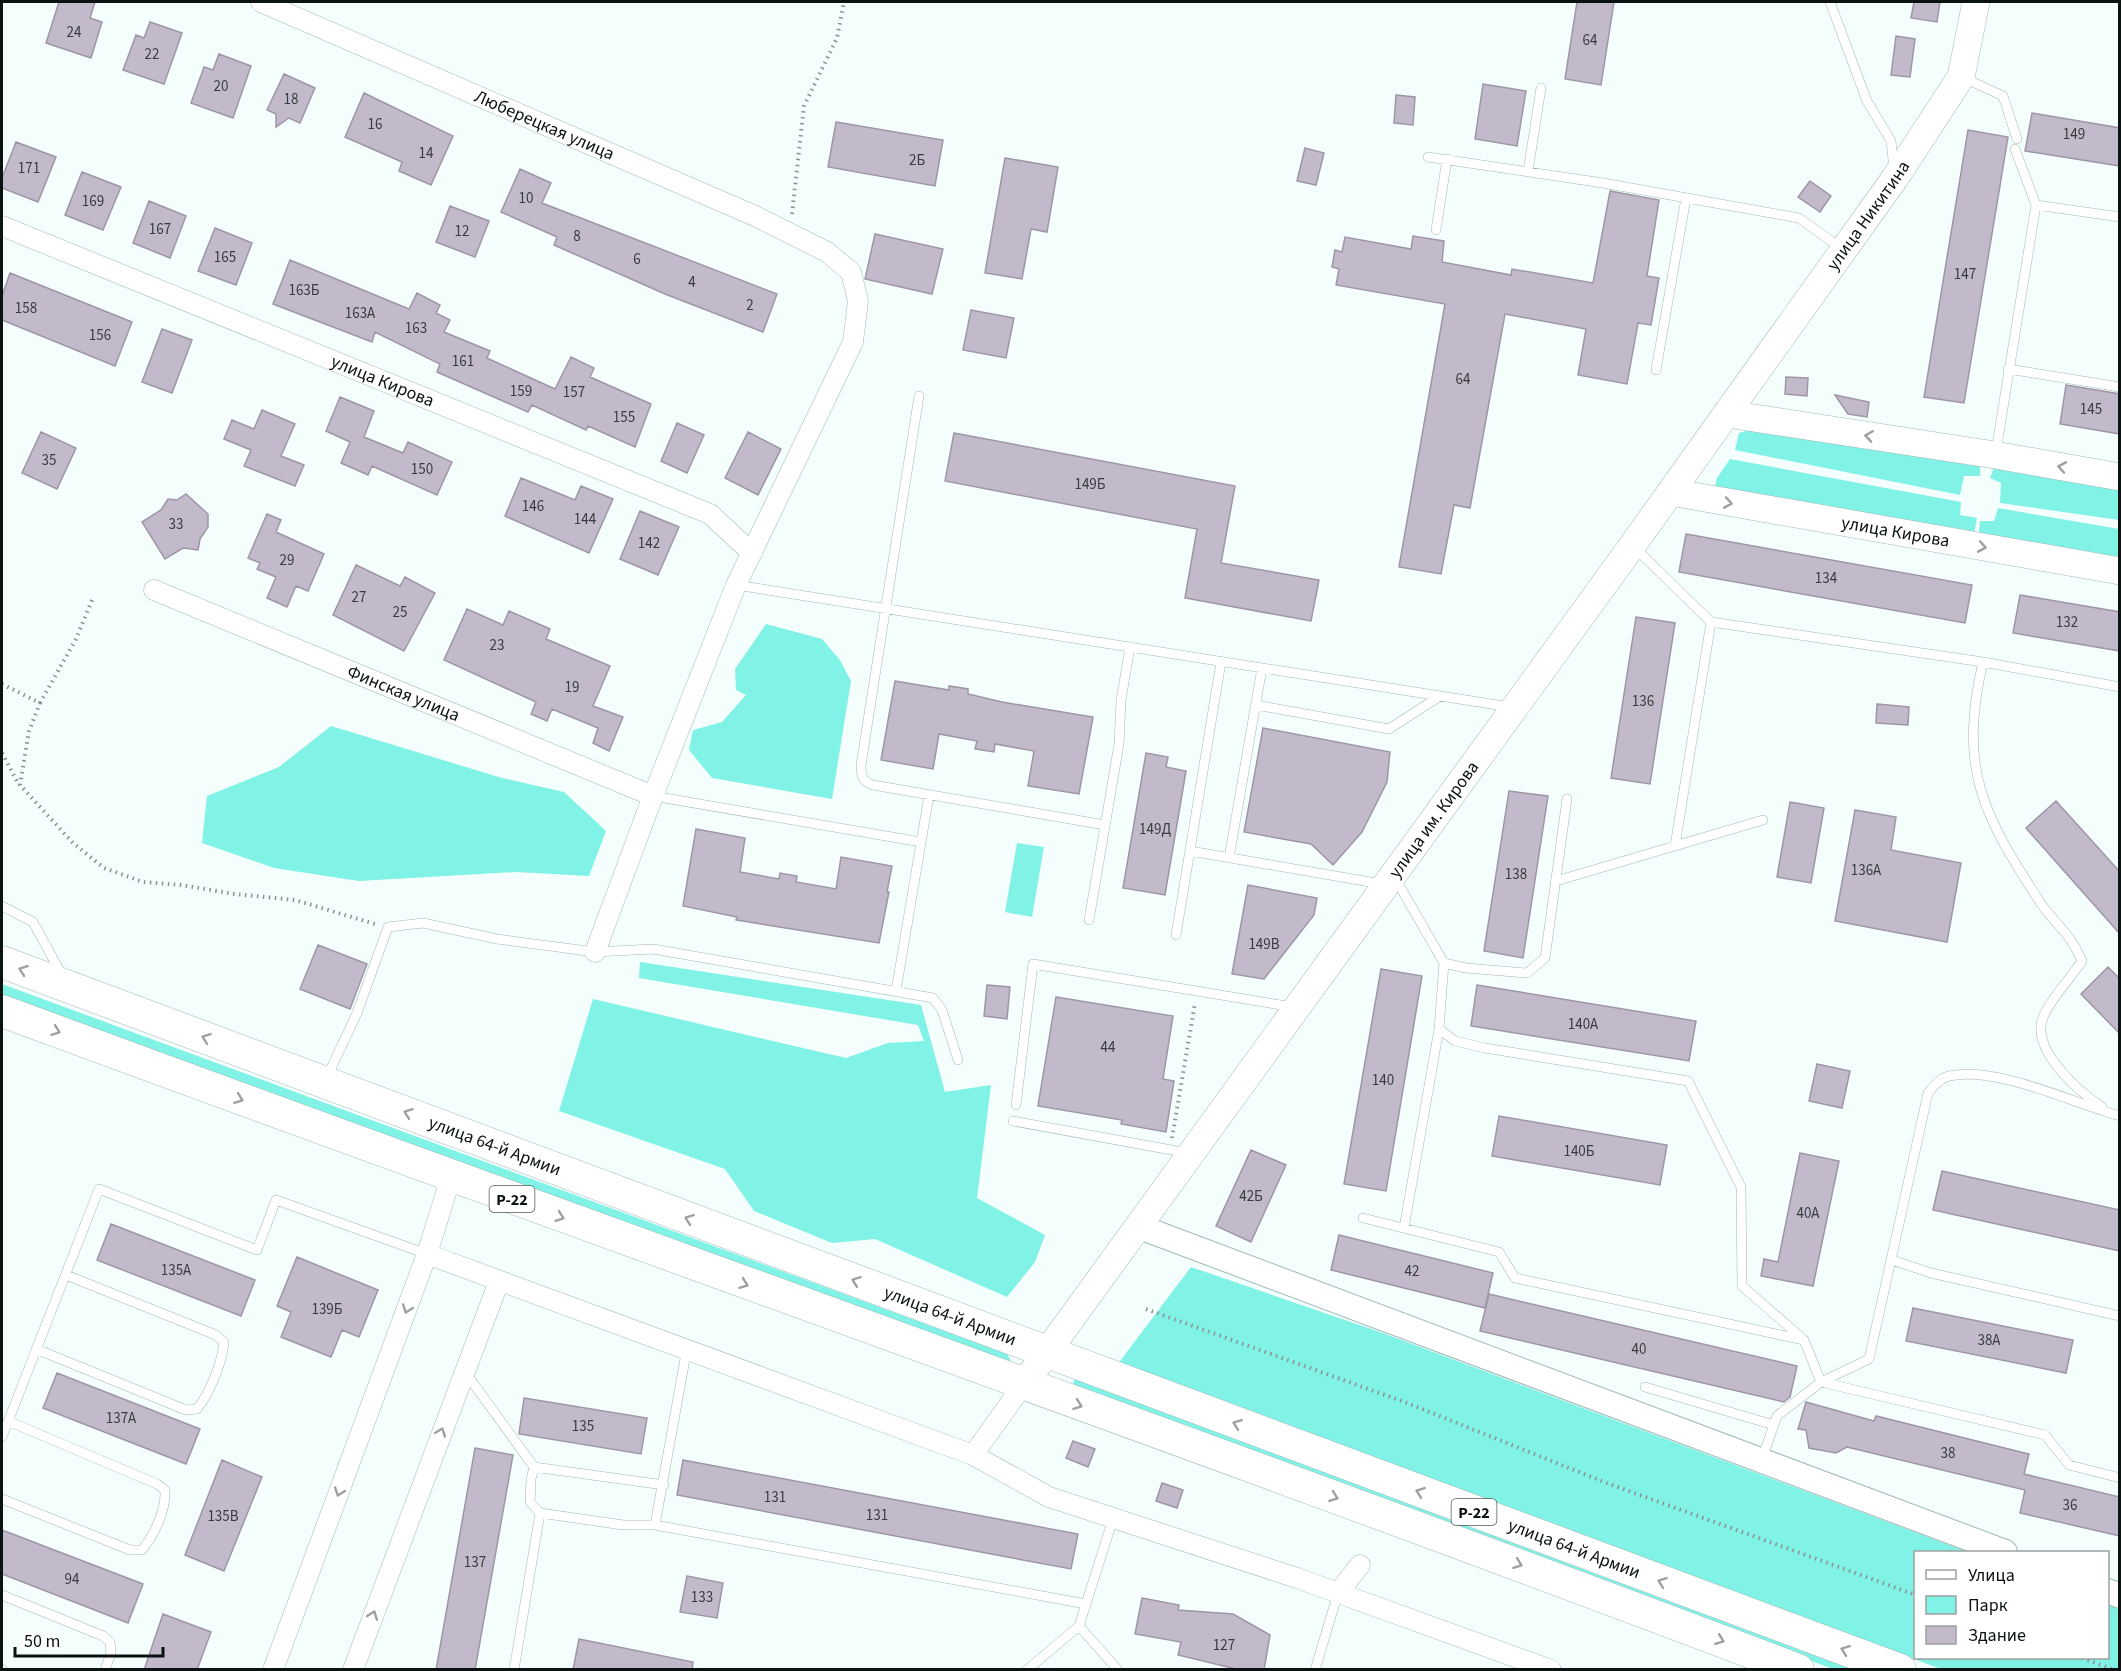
<svg xmlns="http://www.w3.org/2000/svg" width="2121" height="1671" font-family="'Source Sans 3',sans-serif">
	<style>
		.green { fill: #81f2e6 }
		.building { fill: #c2b9cb; stroke: #9e96a7; stroke-width: 1.5 }
		.lines { fill: none; stroke-linecap: round; stroke-linejoin: round }
		.service-casing { stroke: #a1b9b6; stroke-width: 10 }
		.minor-casing { stroke: #a1b9b6; stroke-width: 21 }
		.tertiary-casing { stroke: #a1b9b6; stroke-width: 26 }
		.secondary-casing { stroke: #a1b9b6; stroke-width: 28 }
		.trunk-casing { stroke: #a1b9b6; stroke-width: 33 }
		.path { stroke: #8a9392; stroke-width: 4; stroke-dasharray: 1.5 4.5; stroke-linecap: butt }
		.service { stroke: #fff; stroke-width: 9 }
		.minor { stroke: #fff; stroke-width: 20 }
		.tertiary { stroke: #fff; stroke-width: 24 }
		.secondary { stroke: #fff; stroke-width: 27 }
		.trunk { stroke: #fff; stroke-width: 32 }
		.oneway { stroke: #9da1a0 }
		.labels { text-anchor: middle; stroke-width: 6; stroke-linejoin: round; paint-order: stroke }
		.number-label { font-size: 15px; fill: #383c40 }
		.shield { fill: #fff; stroke: #545a58; stroke-width: 1.5 }
		.shield-label { font-size: 16px; font-weight: bold; fill: #0a1311 }
		.street-label { font-size: 18px; fill: #0a1311; stroke: #fff }
	</style>
	<rect width="100%" height="100%" fill="#f4fefd"/>
	<path class="green" d="M1753,429L1980,463V476H1964L1960,495L1735,450L1739,433Z
		M1730,459L1961,502L1960,515L1977,518L1973,539L1715,487L1717,478Z
		M1994,467L2119,489V520L2000,503L2001,483L1990,478Z
		M1998,508L2119,529V563L1978,540L1980,521H1994Z
		M766,624L822,639L840,660L851,681L832,799L712,778L689,750L693,730L722,722L746,695L736,690L735,669Z
		M331,726L502,778L564,792L606,831L589,876L516,872L359,881L274,868L202,843L207,796L279,767Z
		M1017,843L1044,847L1032,917L1005,912Z
		M640,962L921,1005L945,1092L991,1085L977,1198L1045,1235L1035,1262L1007,1297L875,1239L832,1243L754,1211L725,1169L559,1111L593,999L846,1058L888,1043L924,1041L918,1025L639,978Z
		M2,984L1007,1354L1012,1363L2,999Z
		M1191,1267L1380,1332L1968,1552H1916V1658H2108V1602L2119,1606V1669H1941L1117,1365Z
		M1075,1379L1087,1381L1866,1669H1833L1071,1388Z"/>
	<path class="building" d="M59,2H95L90,18L102,22L91,58L46,43Z
		M1577,2H1614L1601,85L1565,79Z
		M1914,2H1940L1937,22L1911,18Z
		M150,22L182,33L164,84L123,70L136,35L144,38Z
		M1896,36L1915,39L1910,77L1891,75Z
		M219,54L251,66L233,118L191,103L204,67L213,70Z
		M284,74L315,88L300,123L289,118L276,127V114L267,110Z
		M1483,84L1526,91L1517,146L1475,139Z
		M364,93L453,136L431,185L399,171L402,162L345,137Z
		M1396,95L1415,97L1413,125L1394,123Z
		M2032,113L2120,128V166L2025,151Z
		M836,122L943,140L935,186L828,167Z
		M1968,130L2008,137L1964,403L1924,397Z
		M16,142L56,157L38,202L2,188V178Z
		M1305,148L1324,153L1316,185L1297,181Z
		M1005,158L1058,167L1047,232L1031,229L1022,279L985,273Z
		M520,169L551,183L542,203L777,294L763,332L665,294L554,245L557,237L501,212Z
		M82,172L121,187L103,230L65,215Z
		M1810,181L1831,196L1820,212L1798,197Z
		M1610,191L1659,200L1647,276L1659,278L1651,325L1638,323L1627,384L1578,375L1586,329L1505,314L1470,508L1454,505L1441,574L1399,567L1445,304L1336,285L1339,269L1332,267L1335,250L1342,252L1345,237L1411,249L1413,236L1444,241L1442,262L1511,275L1512,269L1593,283Z
		M149,201L186,216L170,258L133,243Z
		M450,206L489,221L475,257L436,242Z
		M215,228L252,243L236,285L198,271Z
		M875,234L943,249L932,294L865,279Z
		M290,260L409,309L417,293L440,305L436,313L450,320L444,332L490,351L487,358L555,389L571,357L594,368L590,377L651,404L635,447L588,426L586,430L532,405L528,412L437,372L440,364L375,332L372,342L273,304Z
		M10,273L132,322L115,366L2,320V296Z
		M971,310L1014,318L1006,358L963,350Z
		M162,329L192,340L172,393L142,382Z
		M1786,377L1808,378L1807,396L1785,394Z
		M2066,385L2120,394V434L2060,424Z
		M1835,395L1869,402L1867,417L1848,414Z
		M340,397L374,411L364,437L403,453L408,442L452,462L437,495L372,466L368,475L341,463L350,442L326,431Z
		M262,410L295,424L281,456L304,465L295,486L244,466L251,450L224,439L232,420L254,429Z
		M677,423L704,435L687,473L661,461Z
		M41,432L76,448L57,489L22,473Z
		M748,432L781,449L758,495L725,478Z
		M954,433L1235,486L1221,563L1319,580L1311,621L1185,598L1197,529L945,481Z
		M521,478L575,500L581,486L613,499L589,553L505,516Z
		M186,494L208,514V527L200,539L198,550L183,548L165,559L142,522L161,510L168,499L177,500Z
		M640,511L679,527L658,575L620,559Z
		M267,514L281,520L276,532L324,554L308,591L296,586L287,607L267,598L276,577L257,569L260,563L248,558Z
		M1686,534L1972,585L1965,623L1679,572Z
		M356,565L400,586L405,577L435,593L404,651L333,615Z
		M2020,595L2120,612V651L2013,633Z
		M467,609L503,625L509,611L550,629L546,639L610,666L593,706L623,717L609,751L593,743L598,728L552,709L547,721L531,714L536,702L444,660Z
		M1636,617L1675,623L1650,784L1611,778Z
		M895,681L949,690V686L968,689V694L1002,702L1093,717L1079,794L1028,786L1034,751L995,744L994,752L975,749L977,741L939,734L933,769L881,760Z
		M1877,704L1909,707L1908,725L1876,723Z
		M1263,728L1390,752L1387,782L1362,832L1333,865L1311,844L1244,832Z
		M1146,753L1168,757L1166,767L1186,771L1165,895L1123,888Z
		M1509,791L1548,796L1523,958L1484,951Z
		M2056,801L2120,872V934L2026,828Z
		M1790,802L1824,808L1811,883L1777,877Z
		M1855,810L1896,817L1891,850L1961,863L1947,942L1835,921Z
		M696,829L745,838L740,872L779,879L780,873L797,876L796,882L836,889L841,857L892,866L887,892H889L879,943L736,920L737,917L683,906Z
		M1248,885L1317,898L1314,915L1264,979L1232,974Z
		M318,945L367,964L350,1009L300,989Z
		M2108,967L2120,979V1034L2081,994Z
		M1381,969L1422,976L1386,1191L1344,1184Z
		M987,985L1010,987L1007,1019L984,1016Z
		M1477,985L1696,1021L1689,1061L1471,1026Z
		M1056,997L1173,1016L1163,1079L1174,1081L1166,1132L1121,1124L1122,1120L1038,1106Z
		M1817,1064L1850,1071L1842,1108L1809,1101Z
		M1499,1116L1667,1145L1660,1185L1492,1156Z
		M1251,1150L1286,1165L1251,1242L1216,1226Z
		M1800,1153L1839,1161L1813,1286L1761,1276L1764,1259L1778,1262Z
		M1942,1171L2120,1210V1251L1933,1210Z
		M111,1224L255,1280L241,1316L97,1260Z
		M1339,1235L1493,1273L1485,1308L1331,1270Z
		M297,1257L378,1290L359,1337L342,1330L331,1357L281,1337L291,1312L277,1306Z
		M1489,1294L1797,1366L1790,1397L1784,1402L1480,1331Z
		M1913,1308L2073,1340L2066,1373L1906,1341Z
		M57,1373L200,1429L186,1464L43,1408Z
		M524,1398L647,1418L641,1454L519,1434Z
		M1806,1402L1874,1421L1876,1416L2029,1454L2024,1474L2120,1497V1536L2020,1513L2025,1490L1847,1447L1836,1453L1809,1448L1806,1430L1798,1429Z
		M1073,1441L1095,1449L1088,1467L1066,1458Z
		M475,1448L513,1455L475,1670H436Z
		M222,1460L262,1477L224,1571L185,1555Z
		M683,1460L1078,1534L1071,1569L677,1495Z
		M1162,1483L1183,1490L1177,1508L1156,1501Z
		M2,1530L143,1584L128,1623L2,1574Z
		M687,1576L723,1583L717,1618L680,1612Z
		M1142,1598L1179,1605L1178,1610L1233,1614L1270,1635L1264,1670H1240L1178,1655L1181,1642L1135,1634Z
		M163,1614L211,1632L197,1670H144Z
		M579,1639L693,1662L692,1670H573Z"/>
	<g class="lines">
		<defs>
			<path id="service" d="M1830,2L1867,101L1891,141L1894,169
				M1962,77L2003,96L2017,139
				M2015,149L2036,205
				M1428,157L1603,183L1799,218L1842,249
				M1528,171L1541,88
				M1436,230L1447,159
				M2008,369L2120,387
				M1656,370L1686,198
				M919,396L861,765C861,776 862,781 873,785L1105,825
				M1996,451L2036,205L2120,217
				M1635,548L1711,622L1983,662L2120,687
				M736,585L1510,707
				M1983,662C1958,769 1983,815 2040,902C2056,926 2070,932 2082,961C2070,979 2053,996 2044,1015C2028,1048 2078,1091 2102,1107
				M1256,705L1389,729L1440,696
				M653,796L921,842
				M1675,846L1711,622
				M1190,851L1382,884
				M1229,858L1262,668
				M1395,878L1444,963L1439,1029L1404,1228
				M1556,881L1763,820
				M2,906L33,922L62,975
				M1089,920L1119,744L1121,700L1130,647
				M1176,935L1221,662
				M1444,963L1466,968L1527,973L1545,958L1567,799
				M896,991L929,795
				M1439,1029L1455,1041L1485,1048L1688,1081L1741,1187L1742,1286L1802,1338
				M327,1077L357,1013L388,927L423,923L497,939L595,952L653,949L933,998L942,1010L958,1060
				M1016,1105L1033,964L1293,1007
				M1013,1121L1188,1153
				M1363,1218L1499,1252L1515,1278L1804,1340L1821,1382L2045,1435L2069,1465L2120,1478
				M1892,1260L1931,1273L2120,1316
				M36,1349L186,1410L197,1409C210,1393 222,1363 224,1342L216,1335L66,1275
				M465,1372L534,1467
				M1645,1387L1774,1425
				M2,1437L99,1189L257,1250L276,1200L427,1254
				M1762,1459L1777,1416L1821,1382L1869,1359L1928,1093C1934,1086 1940,1078 1949,1076C1998,1066 2072,1103 2120,1116
				M2,1499L130,1550H142C155,1534 166,1510 165,1490L157,1484L8,1421
				M540,1513L530,1502L531,1479L534,1467L664,1485
				M1113,1519L1079,1626L1118,1670
				M655,1525L1086,1604
				M2,1595L103,1636L110,1642L111,1653L105,1670
				M2,1669V1670
				M514,1670L540,1513L623,1525H655L687,1348
				M1027,1670L1079,1626
				M1315,1670L1338,1593"/>
			<g id="minor">
				<path id="s1" d="M261,2L755,216L827,252L851,272L858,301L853,342L736,585L653,796L595,952"/>
				<path id="s2" d="M2,226L710,514L752,553"/>
				<path id="s3" d="M154,590L653,796"/>
				<path d="M427,1254L973,1455"/>
				<path d="M1023,1385L973,1455L1049,1497L1297,1578L1551,1670"/>
				<path d="M1338,1593L1360,1565"/>
				<path d="M273,1670L427,1254L451,1177"/>
				<path d="M353,1670L499,1281"/>
			</g>
			<path id="tertiary" d="M1140,1227L2005,1552
				M2108,1591L2120,1596"/>
			<g id="secondary">
				<path d="M1728,414L1995,455L2120,477"/>
				<path id="s4" d="M1671,492L2120,571"/>
				<path id="s5" d="M1023,1385L1632,546L1895,178L1961,77L1976,2"/>
			</g>
			<g id="trunk">
				<path id="s6" d="M2,962L1900,1670"/>
				<path d="M2,1011C600,1232 1202,1444 1798,1670"/>
			</g>
		</defs>
		<use href="#service" class="service-casing"/>
		<use href="#minor" class="minor-casing"/>
		<use href="#tertiary" class="tertiary-casing"/>
		<use href="#secondary" class="secondary-casing"/>
		<use href="#trunk" class="trunk-casing"/>
		<path class="path" d="M792,214L804,106L837,38L844,2
			M2,684L40,703L29,731L20,785L73,843L104,868L143,882L181,885L235,894L295,900L375,924
			M40,703L76,639L92,600
			M2,753L19,785
			M1172,1138L1195,1003
			M1146,1309L1407,1403L1604,1482L1916,1595
			M2082,1658L2114,1670"/>
		<use href="#service" class="service"/>
		<use href="#minor" class="minor"/>
		<use href="#tertiary" class="tertiary"/>
		<use href="#secondary" class="secondary"/>
		<use href="#trunk" class="trunk"/>
	</g>
	<defs><path id="oneway-chevron" d="M-2-3.5L2.5 0L-2 3.5" fill="none" stroke-width="1.6" stroke-linecap="round" stroke-linejoin="round" transform="scale(1.5)"/></defs>
	<g class="oneway">
		<use href="#oneway-chevron" transform="translate(1869 436) rotate(-171)"/>
		<use href="#oneway-chevron" transform="translate(2062 467) rotate(-170)"/>
		<use href="#oneway-chevron" transform="translate(1728 503) rotate(10)"/>
		<use href="#oneway-chevron" transform="translate(1982 547) rotate(10)"/>
		<use href="#oneway-chevron" transform="translate(23 970) rotate(-160)"/>
		<use href="#oneway-chevron" transform="translate(56 1031) rotate(20)"/>
		<use href="#oneway-chevron" transform="translate(206 1038) rotate(-160)"/>
		<use href="#oneway-chevron" transform="translate(239 1099) rotate(20)"/>
		<use href="#oneway-chevron" transform="translate(408 1113) rotate(-160)"/>
		<use href="#oneway-chevron" transform="translate(560 1217) rotate(20)"/>
		<use href="#oneway-chevron" transform="translate(689 1219) rotate(-160)"/>
		<use href="#oneway-chevron" transform="translate(856 1281) rotate(-159)"/>
		<use href="#oneway-chevron" transform="translate(744 1284) rotate(20)"/>
		<use href="#oneway-chevron" transform="translate(407 1309) rotate(110)"/>
		<use href="#oneway-chevron" transform="translate(1078 1405) rotate(20)"/>
		<use href="#oneway-chevron" transform="translate(1237 1424) rotate(-160)"/>
		<use href="#oneway-chevron" transform="translate(441 1432) rotate(-70)"/>
		<use href="#oneway-chevron" transform="translate(339 1492) rotate(110)"/>
		<use href="#oneway-chevron" transform="translate(1420 1492) rotate(-160)"/>
		<use href="#oneway-chevron" transform="translate(1334 1497) rotate(20)"/>
		<use href="#oneway-chevron" transform="translate(1518 1564) rotate(21)"/>
		<use href="#oneway-chevron" transform="translate(1662 1582) rotate(-160)"/>
		<use href="#oneway-chevron" transform="translate(373 1615) rotate(-70)"/>
		<use href="#oneway-chevron" transform="translate(1720 1640) rotate(21)"/>
		<use href="#oneway-chevron" transform="translate(1845 1650) rotate(-160)"/>
	</g>
	<g class="labels">
		<g class="number-label">
			<text x="74" y="37">24</text>
			<text x="1590" y="45">64</text>
			<text x="152" y="59">22</text>
			<text x="221" y="91">20</text>
			<text x="291" y="104">18</text>
			<text x="375" y="129">16</text>
			<text x="2074" y="139">149</text>
			<text x="426" y="158">14</text>
			<text x="917" y="165">2Б</text>
			<text x="29" y="173">171</text>
			<text x="526" y="203">10</text>
			<text x="93" y="206">169</text>
			<text x="160" y="234">167</text>
			<text x="462" y="236">12</text>
			<text x="577" y="241">8</text>
			<text x="225" y="262">165</text>
			<text x="637" y="264">6</text>
			<text x="1965" y="279">147</text>
			<text x="692" y="287">4</text>
			<text x="304" y="295">163Б</text>
			<text x="750" y="310">2</text>
			<text x="26" y="313">158</text>
			<text x="360" y="318">163А</text>
			<text x="416" y="333">163</text>
			<text x="100" y="340">156</text>
			<text x="463" y="366">161</text>
			<text x="1463" y="384">64</text>
			<text x="521" y="396">159</text>
			<text x="574" y="397">157</text>
			<text x="2091" y="414">145</text>
			<text x="624" y="422">155</text>
			<text x="49" y="465">35</text>
			<text x="422" y="474">150</text>
			<text x="1090" y="489">149Б</text>
			<text x="533" y="511">146</text>
			<text x="585" y="524">144</text>
			<text x="176" y="529">33</text>
			<text x="649" y="548">142</text>
			<text x="287" y="565">29</text>
			<text x="1826" y="583">134</text>
			<text x="359" y="602">27</text>
			<text x="400" y="617">25</text>
			<text x="2067" y="627">132</text>
			<text x="497" y="650">23</text>
			<text x="572" y="692">19</text>
			<text x="1643" y="706">136</text>
			<text x="1155" y="834">149Д</text>
			<text x="1866" y="875">136А</text>
			<text x="1516" y="879">138</text>
			<text x="1264" y="949">149В</text>
			<text x="1583" y="1029">140А</text>
			<text x="1108" y="1052">44</text>
			<text x="1383" y="1085">140</text>
			<text x="1579" y="1156">140Б</text>
			<text x="1251" y="1201">42Б</text>
			<text x="1808" y="1218">40А</text>
			<text x="176" y="1275">135А</text>
			<text x="1412" y="1276">42</text>
			<text x="327" y="1314">139Б</text>
			<text x="1989" y="1345">38А</text>
			<text x="1639" y="1354">40</text>
			<text x="121" y="1423">137А</text>
			<text x="583" y="1431">135</text>
			<text x="1948" y="1458">38</text>
			<text x="775" y="1502">131</text>
			<text x="2070" y="1510">36</text>
			<text x="877" y="1520">131</text>
			<text x="223" y="1521">135В</text>
			<text x="475" y="1567">137</text>
			<text x="72" y="1584">94</text>
			<text x="702" y="1602">133</text>
			<text x="1224" y="1650">127</text>
		</g>
		<g class="shield">
			<rect x="489.5" y="1186" width="45" height="26" rx="4.5"/>
			<rect x="1451.5" y="1499" width="45" height="26" rx="4.5"/>
		</g>
		<g class="shield-label">
			<text x="512" y="1205">Р-22</text>
			<text x="1474" y="1518">Р-22</text>
		</g>
		<g class="street-label">
			<text dy="6" stroke="none"><textPath href="#s1" startOffset="309">Люберецкая улица</textPath></text>
			<text dy="6" stroke="none"><textPath href="#s5" startOffset="1443">улица Никитина</textPath></text>
			<text dy="6" stroke="none"><textPath href="#s2" startOffset="411">улица Кирова</textPath></text>
			<text dy="6" stroke="none"><textPath href="#s4" startOffset="228">улица Кирова</textPath></text>
			<text dy="6" stroke="none"><textPath href="#s3" startOffset="270">Финская улица</textPath></text>
			<text dy="6" stroke="none"><textPath href="#s5" startOffset="699">улица им. Кирова</textPath></text>
			<text dy="6" stroke="none"><textPath href="#s6" startOffset="526">улица 64-й Армии</textPath></text>
			<text dy="6" stroke="none"><textPath href="#s6" startOffset="1012">улица 64-й Армии</textPath></text>
			<text dy="6" stroke="none"><textPath href="#s6" startOffset="1678">улица 64-й Армии</textPath></text>
		</g>
	</g>
	<rect width="2121" height="1671" fill="none" stroke="#0a1311" stroke-width="6"/>
	<rect x="1914" y="1551" width="195" height="108" fill="#ffffff" stroke="#9da1a0" stroke-width="1.5"/>
	<rect x="1926" y="1570" width="30" height="9" fill="#ffffff" stroke="#9da1a0" stroke-width="1.5"/>
	<text x="1968" y="1581" font-size="18" fill="#0a1311">Улица</text>
	<rect x="1926" y="1596" width="30" height="18" fill="#81f2e6" stroke="#9da1a0" stroke-width="1.5"/>
	<text x="1968" y="1611" font-size="18" fill="#0a1311">Парк</text>
	<rect x="1926" y="1626" width="30" height="18" fill="#c2b9cb" stroke="#9da1a0" stroke-width="1.5"/>
	<text x="1968" y="1641" font-size="18" fill="#0a1311">Здание</text>
	<path d="M15 1647v9h148v-9" fill="none" stroke="#0a1311" stroke-width="3"/>
	<text x="24" y="1647" font-size="18" fill="#0a1311" stroke="#ffffff" stroke-width="4.5" paint-order="stroke">50 m</text>
</svg>
